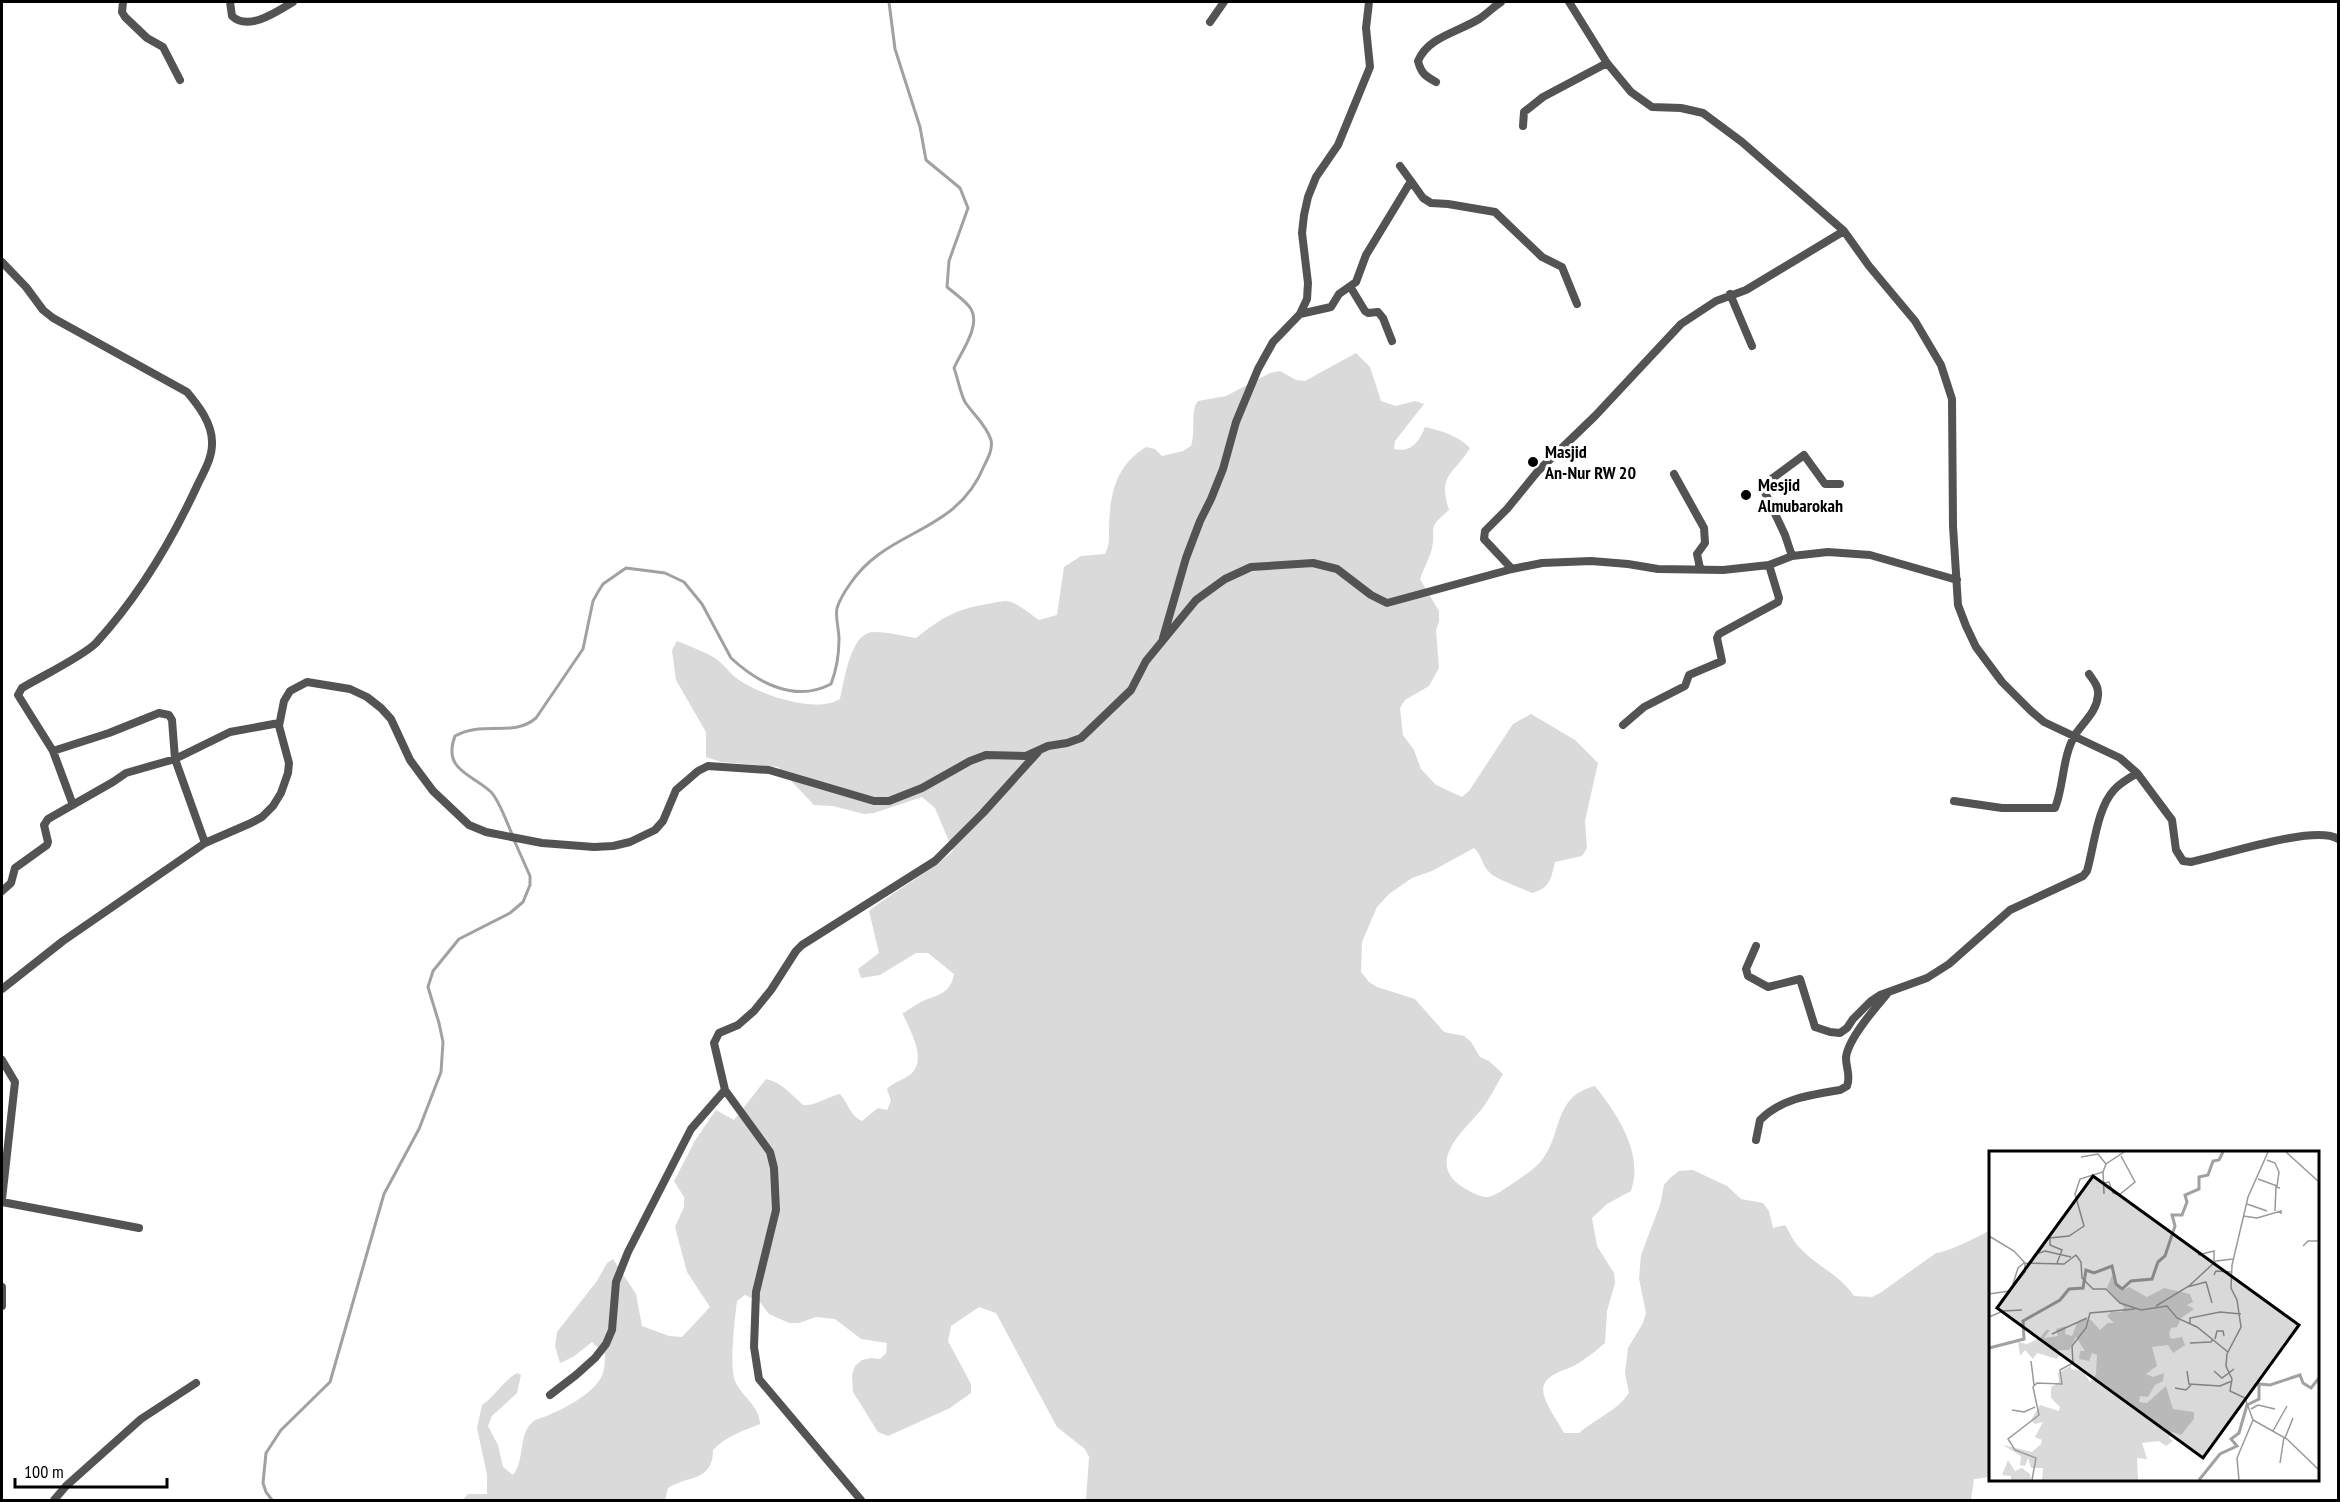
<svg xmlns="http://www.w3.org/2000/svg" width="2340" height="1502" font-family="'PT Sans Narrow',sans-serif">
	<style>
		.green { fill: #dadada }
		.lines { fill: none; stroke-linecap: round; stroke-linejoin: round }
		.stream { stroke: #a1a1a1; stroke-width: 3 }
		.street { stroke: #535353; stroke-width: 8 }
		.poi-dot { fill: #000; stroke: #fff; stroke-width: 2 }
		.labels { text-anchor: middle; stroke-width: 6; stroke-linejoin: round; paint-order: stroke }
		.poi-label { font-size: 18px; font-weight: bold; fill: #000; stroke: #fff; text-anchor: start }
		.inset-river { fill: none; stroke: #a1a1a1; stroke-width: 3 }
		.inset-road { fill: none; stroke: #999; stroke-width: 1.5 }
		.view { fill: #000; fill-opacity: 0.15; stroke: #000; stroke-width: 3 }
		.inset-edge { fill: none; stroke: #000; stroke-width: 3 }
	</style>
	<rect width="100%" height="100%" fill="#fff"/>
	<path class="green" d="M1356,353L1370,367L1381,401L1396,406L1415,401L1424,404L1395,441L1394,449C1411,453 1419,442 1425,427C1442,431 1457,435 1470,448C1454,475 1437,474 1449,510C1424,531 1438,527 1431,552C1428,561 1423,570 1420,579L1439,611V621L1436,630L1439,668L1429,686L1405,700L1400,708L1403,735L1414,750L1421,769L1436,785L1462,797L1469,791L1513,724L1531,714L1575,740L1598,763L1585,821L1587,848L1582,856L1555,862C1551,879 1550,888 1532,893C1522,888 1495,879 1489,872C1482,865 1482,855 1474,848L1432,871L1412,878L1389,894L1377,907L1362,942L1361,972L1369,982L1377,987L1415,999L1444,1032L1464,1036L1471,1042L1480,1057L1489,1061L1503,1074C1497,1084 1491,1096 1484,1106C1470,1126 1428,1156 1456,1182C1462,1188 1476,1195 1484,1197C1493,1198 1502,1190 1509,1186C1520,1178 1533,1171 1542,1160C1563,1133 1553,1096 1595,1086C1617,1114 1644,1153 1631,1191L1607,1204L1592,1218L1597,1246L1614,1273L1615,1283L1607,1311L1605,1343C1597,1350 1588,1357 1579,1363C1567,1371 1538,1374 1544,1395C1547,1408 1558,1421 1564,1433H1579C1595,1419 1617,1411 1629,1393L1625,1373L1628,1348L1643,1323L1646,1313L1639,1279L1641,1255L1660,1205L1664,1185L1670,1178L1679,1171L1693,1170L1727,1186L1741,1199L1763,1203L1769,1211L1773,1228L1785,1225C1790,1233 1794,1243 1801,1249C1818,1267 1840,1275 1854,1296L1872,1297L1880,1293L1936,1253C1948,1252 1978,1237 1990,1230V1477L1974,1479L1971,1500H1086L1089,1457L1085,1449L1057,1427L996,1313L979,1307L951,1326L948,1341L971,1384V1393L950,1408L888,1436L878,1432L853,1392L852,1375L855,1366L862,1360L871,1358L880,1359L886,1353L887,1343L861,1339L835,1319L816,1317L799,1323H789L769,1314L760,1302L745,1295L737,1301C735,1318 729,1366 735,1381C742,1397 760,1406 760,1424C743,1431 726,1436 713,1450C713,1482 688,1475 668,1488L665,1500H462L468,1494H487V1475L477,1428L482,1405C495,1396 503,1381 517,1373L521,1375L517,1393L492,1416L488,1426L498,1445L503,1467L513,1475C526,1459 517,1432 535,1420C539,1418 545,1417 549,1415C565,1408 597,1392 603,1373C605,1367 605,1360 605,1354L592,1342L573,1357L560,1363L555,1346L557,1332L597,1281L607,1263L613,1259L636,1294L642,1326L669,1336L682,1337L710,1307L687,1272L675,1227L684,1207V1197L674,1181L696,1139L716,1110L734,1120L766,1079C781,1082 791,1094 803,1105C817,1106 826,1097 840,1094C849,1104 849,1115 862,1121L878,1108L887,1110L891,1101L887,1089C894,1082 903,1080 911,1074C928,1058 909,1029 902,1012L904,1013C909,1009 915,1005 921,1002C938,994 950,995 954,974L928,953H916L880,975L861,978L858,969L879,953L869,911C896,890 927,874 953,851L935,808L922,797L874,813L864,814L833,806L814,805L778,767L721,762L706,757V732L676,680L672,650L677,641C689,646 703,651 715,658C724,664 730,674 739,680C761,695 816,714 840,699C845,680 850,632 874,632C888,632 903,636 916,638C943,617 954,610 987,604C995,603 1003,599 1011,602C1020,605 1030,614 1039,620L1057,615L1064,567L1081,556L1105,554C1110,544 1109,537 1109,526C1110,494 1116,465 1146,447L1155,449L1162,456L1183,451L1191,446C1196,432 1190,409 1198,401L1226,396L1270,373L1280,371L1296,380L1305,381Z"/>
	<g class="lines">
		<path class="stream" d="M512,834C507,823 499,800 491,792C472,774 442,770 455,736C483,720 513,738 536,718L583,649L593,601L598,592L603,584L626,568L665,573L684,582L702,604L731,658C758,683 795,703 831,684C836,671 839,653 839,639C839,629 835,617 837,608C840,599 845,591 850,584C887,528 956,535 984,466C988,458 993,449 991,440C987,426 973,414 965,402C960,392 958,379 954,368C961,352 981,326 971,309C966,301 954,293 947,287L949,261L968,208L960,188L926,160L920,127L895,49L889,2
			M272,1500L266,1492L263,1483L266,1453L281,1430L330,1382L384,1194L419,1129L441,1072L443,1042L439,1023L428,987L433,971L459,939L510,913L523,902L530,885V876L514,840"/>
		<path class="street" d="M123,2L122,12L125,17L147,38L163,47L180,80
			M230,2L232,16C248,32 278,11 293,2
			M1569,2L1607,63L1631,92L1652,107L1681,108L1703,113L1742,142L1844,231L1869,266L1915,321L1941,365L1952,399L1953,526L1958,605L1966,626L1976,647L2002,682L2031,711L2044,722L2120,758L2137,773L2172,820L2176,850L2183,861L2191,862C2220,856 2315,824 2338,839
			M1210,22L1224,2
			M1436,82C1425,76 1421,73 1418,61C1428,37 1458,32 1479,19C1487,14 1493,7 1501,2
			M1523,126L1524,112L1543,97L1607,63
			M1400,166L1411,181
			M2,262L26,287L43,310L53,318L187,392C198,405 213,424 212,444C212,459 203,473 197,486C171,542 138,597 96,643C82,657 40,677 22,688L18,695L53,751L109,733L159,713L169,715L172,720L175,759L205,843
			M1351,288L1365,311L1368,313L1378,312L1383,318L1392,341
			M1730,294L1752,346
			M1300,314L1331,307L1339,294L1356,282L1366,255L1411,181L1423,198L1431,203L1448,204L1495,212L1542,257L1562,267L1577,304
			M1674,474L1704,528L1705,543L1697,554L1700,568
			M1792,556L1785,535L1762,486L1804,455L1825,484H1840
			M1512,569L1484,539L1485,531L1507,509L1538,471L1595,416L1681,324L1716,301L1746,290L1844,231
			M1163,638L1186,558L1200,521L1211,499L1223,469L1236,422L1258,369L1273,342L1300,314L1307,299L1308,283L1302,233L1304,215L1308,197L1316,177L1338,145L1370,67L1366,28L1369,2
			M1623,725L1644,707L1685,686L1689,675L1722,661L1717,638L1719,634L1778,602L1779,598L1769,565
			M53,751L73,805
			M1954,801L2002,808H2055C2064,786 2062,757 2075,735C2083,722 2097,712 2098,695C2099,686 2093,680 2089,674
			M2,891L11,883L15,868L47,845L48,842L44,825L48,819L113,782L126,773L175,759L230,732L279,723
			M1756,946L1746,969L1748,976L1768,987L1800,979L1815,1027L1830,1032L1840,1033L1847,1028L1853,1019L1871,1001L1880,995L1927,978L1949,964L2010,910L2083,876L2087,871C2094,847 2097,808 2114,790C2120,783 2130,778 2137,773
			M2,989L63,941L205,843L251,823L262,817L273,806L281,793L288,773L289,763L279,726L284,701L290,691L307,682L350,689L367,697L381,708L391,719L410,760L433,791L469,825L486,832L542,843L594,847L613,846L630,842L655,830L663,821L676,790L698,771L708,766L769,770L874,801H889L922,788L970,761L986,755L1026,756L1048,746L1067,743L1081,738L1131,690L1146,661L1196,600L1225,579L1251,567L1313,563L1337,569L1371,595L1387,603L1512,569L1542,563L1591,561L1628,564L1658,569L1723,570L1769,565L1792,556L1828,552L1870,555L1957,580
			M2,1060L15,1082L2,1199
			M1756,1140L1760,1120C1782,1098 1811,1095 1840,1090L1847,1086C1851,1076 1846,1068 1846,1058C1847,1040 1875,1008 1887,994
			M2,1202L139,1228
			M2,1287V1306
			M550,1395L576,1375L595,1358L606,1344L612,1330L616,1282L628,1252L691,1129L725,1090
			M54,1500L66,1486L141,1419L196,1383
			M861,1500L759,1379L754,1347L756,1292L776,1210L774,1168L770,1152L725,1090L714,1043L719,1033L738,1025L754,1011L771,990L796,951L802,945L935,861L983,813L1038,752"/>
	</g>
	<g class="poi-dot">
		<circle cx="1533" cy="462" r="6"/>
		<circle cx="1746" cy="495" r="6"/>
	</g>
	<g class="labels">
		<g class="poi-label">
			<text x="1545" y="458">Masjid<tspan x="1545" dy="21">An-Nur RW 20</tspan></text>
			<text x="1758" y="491">Mesjid<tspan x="1758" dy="21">Almubarokah</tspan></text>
		</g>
	</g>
	<g transform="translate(1989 1151)">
		<rect width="330" height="330" fill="#fff"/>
		<path d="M123,124L132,140L140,136L158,146L175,137L201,143L204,151L198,154L205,158L192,167L188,176L182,177L180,183L182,188L193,186L196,194L184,202L179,194L163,196L168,215L157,223L164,226L175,222L174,230L166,234L159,246L151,245L150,251L158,252L177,235L184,258L205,261V268L192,284L183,281L180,287L184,290L177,295L170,290L153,292L158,308L148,307L149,329H53L54,317H42L39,307L36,315L31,314L32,305L14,294L43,301L52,293L53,289L46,286L54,271L46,273L42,269L51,254L70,260L71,256L62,247V236L70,231L69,222L82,215V218L94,220L101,231L107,223L108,204L103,202L100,210L90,208L91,200H96L87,186L80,199H67L71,204L68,208L48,202L44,208L36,199L31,205L29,191L38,193L51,187L57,179H61L55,187L69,185L67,178L77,175L76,183L83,185L88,172L96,168L102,169L111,179L119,172H125L118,165L122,161H133L135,156L118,137ZM19,309L26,320L33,317L41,323L42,329H22V325L13,324Z" fill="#dadada"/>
		<path class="inset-river" d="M0,197L35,188L34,170L71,149L80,138L94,137L97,119L105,122L123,115L127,133L133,138L142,130L163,128L169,111L176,105L186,75L183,64H193L198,51L196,44L210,38V26L219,24L224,10L230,9L234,1M210,329L231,303L248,295L242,288L250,282L258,254L270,248V233L281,234L311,224L314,232L322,237L330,227"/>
		<path class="inset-road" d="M297,1L330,31M92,6L109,3L117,13M114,20L115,43M269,28L288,35L290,21L286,12L278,9M115,32L120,31L124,42L130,44L146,31L132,5M258,53L278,60M286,60L287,36L291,37M254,65L268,67L292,60V63M0,85L25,100L36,112L75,113L87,104L92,111L93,127L104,138H117L131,152L152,159L178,155L188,167L208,176L239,201M314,95L319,90H330M47,103L56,100L82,106M209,104L225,100V110M68,112L73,99L61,94V87L80,85L95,75L86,43L91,28L114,21L117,13L135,1M225,124L227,120L242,121M24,133L29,117L36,111M198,136L217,131L223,152M0,143L20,140L36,121V112M167,155L200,135L227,110L244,108M0,166L14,160L33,159M201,172V167L231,161L252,163M63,183L98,167M226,188L228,180H234L235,185M201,192L222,191L224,188M42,210L45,234M198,220L200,233L231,235L243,230M225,220L233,227L245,218M186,237L197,239L202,234M262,258L269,254L286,258M23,259L35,261L46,256M264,269L298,288L330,319M284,280L298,255M296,287L304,267M291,312L295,286M43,329L47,307L26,299L19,288L50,264L44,236L48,232L73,233L71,219L84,212L83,195L97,177L101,162L146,158M250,329L248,307L264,269L256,247L241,240L243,228L237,215L238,203L252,176L248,149L242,137L243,114L259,46L279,1"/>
		<path class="view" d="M104,25L310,174L214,307L8,157Z"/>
		<rect width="330" height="330" class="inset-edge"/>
	</g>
	<rect width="2340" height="1502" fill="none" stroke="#000000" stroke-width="6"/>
	<path d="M15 1478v9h152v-9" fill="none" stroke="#000000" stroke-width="3"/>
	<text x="24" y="1478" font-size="18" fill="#000000" stroke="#ffffff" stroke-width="4.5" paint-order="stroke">100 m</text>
</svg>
